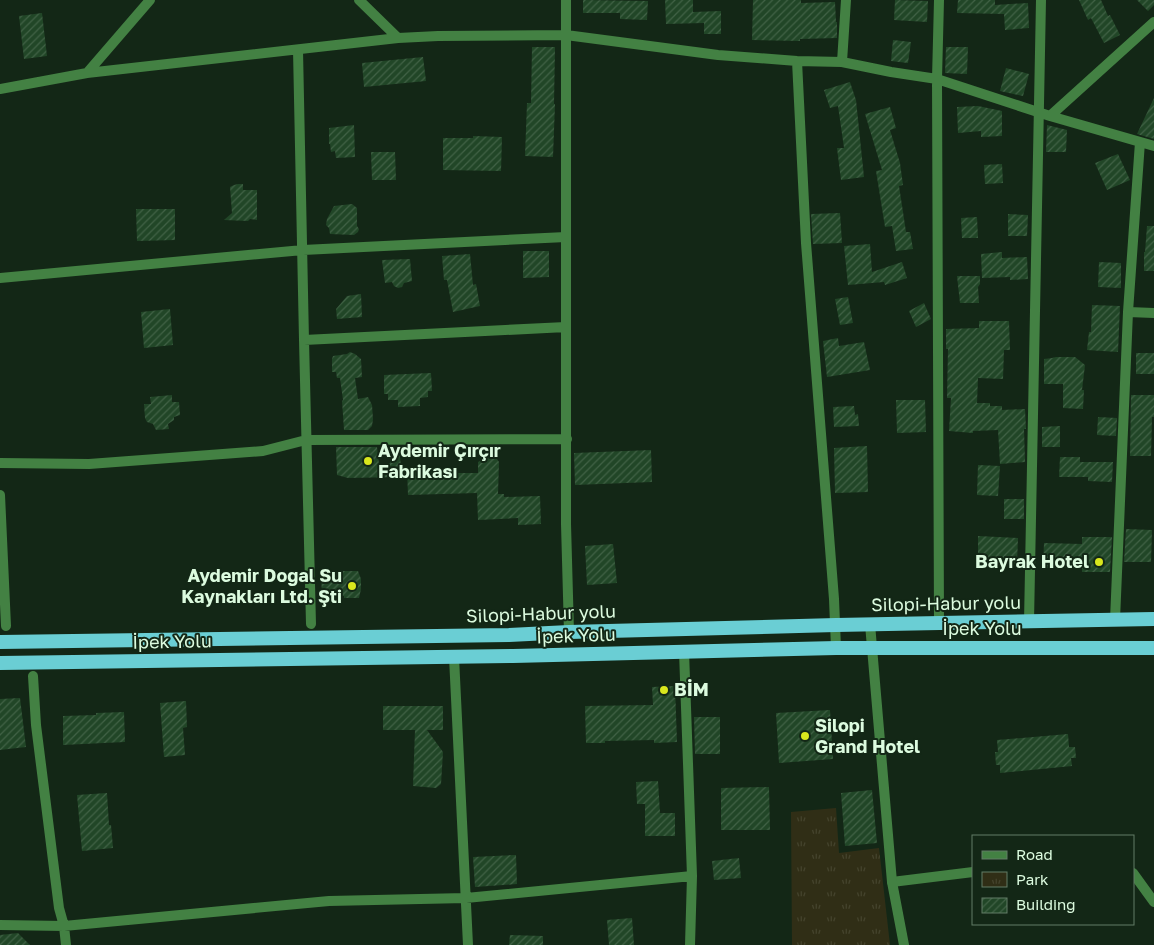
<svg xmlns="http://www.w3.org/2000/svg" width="1154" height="945" font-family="'Golos Text',sans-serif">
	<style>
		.park { fill: url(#park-tufts) }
		.building { fill: url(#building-hatch) }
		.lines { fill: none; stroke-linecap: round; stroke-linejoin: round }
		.minor { stroke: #438143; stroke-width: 10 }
		.tertiary { stroke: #438143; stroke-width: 10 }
		.trunk { stroke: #6aced4; stroke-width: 14 }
		.poi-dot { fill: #d9e71d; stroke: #132716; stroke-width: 2 }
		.labels { text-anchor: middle; stroke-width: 4; stroke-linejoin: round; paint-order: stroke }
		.poi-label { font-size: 18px; font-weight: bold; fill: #dcfbdf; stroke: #132716; text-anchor: start }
		.street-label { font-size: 18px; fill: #dcfbdf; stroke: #132716 }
	</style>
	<defs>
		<pattern id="park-tufts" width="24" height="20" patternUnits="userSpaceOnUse" patternTransform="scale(1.25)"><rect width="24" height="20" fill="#302e16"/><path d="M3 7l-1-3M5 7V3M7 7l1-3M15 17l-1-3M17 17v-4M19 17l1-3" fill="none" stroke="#44432c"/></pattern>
		<pattern id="building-hatch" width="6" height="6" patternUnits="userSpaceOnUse" patternTransform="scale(1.25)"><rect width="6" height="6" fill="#214627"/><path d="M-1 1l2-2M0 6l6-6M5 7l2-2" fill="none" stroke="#416246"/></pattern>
	</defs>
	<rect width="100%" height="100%" fill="#132716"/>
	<path class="park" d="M836,808L839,853L879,848L890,945H792L791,812Z"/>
	<path class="building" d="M583,0L648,1L647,20L620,19V13H583Z
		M665,0H693V12L721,11V34H704V23L666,24Z
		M753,0H801V3L835,2L836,22H837V38L800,39V41L752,40Z
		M895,0L928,1L927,22L894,20Z
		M958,0H995V5L1028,3L1029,28L1005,30L1004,14L957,13Z
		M1079,0H1101L1108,16L1110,15L1120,35L1104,43L1091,18L1088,20Z
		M1137,0H1154V5L1148,11Z
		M42,13L47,56L24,59L19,16Z
		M893,40L911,42L908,63L891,61Z
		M532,47H555L554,104H555L553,157L525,156L527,103H531Z
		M946,47H968L967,74L945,73Z
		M423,57L426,81L364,87L362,63Z
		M1006,68L1029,74L1023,96L1000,91Z
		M850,82L856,100L864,177L841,180L837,148H844L838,106L830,108L824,90Z
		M1154,98V139L1137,134Z
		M978,106L1002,111V136L981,137V131L958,133L957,107Z
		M890,107L896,128L890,130L900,163L903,185L899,186L903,212L906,232H910L913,249L896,251L892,226L885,227L876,171L882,170L865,114Z
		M354,125L355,157L336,158L335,151L331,152L330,144H329V128Z
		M1047,125L1067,130L1066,152H1046Z
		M473,136L502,137L501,171L443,170V138H473Z
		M371,152H395L396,180H372Z
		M1118,154L1130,180L1107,190L1095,163Z
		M1002,164L1003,183L985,184L984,165Z
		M238,184H243V190H257V220L250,219L248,221L224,220L232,213L230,187L234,185Z
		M352,204L357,208V226L359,229L358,232L354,235L330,234L329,228L326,225L327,219L334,206Z
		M136,209H175V240L137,241Z
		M840,213L842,243L813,244L811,214Z
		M1008,214L1028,215L1027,236H1008Z
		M977,217L978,238H962L961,218Z
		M1147,226H1154V271H1144V252H1145Z
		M870,244L872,272L902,262L907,278L885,285L884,282L848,285L844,246Z
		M523,251H549V277L523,278Z
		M1002,252V258L1027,257L1028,279L1010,280V277L982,278L981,254Z
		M470,254L473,285L476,284L480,306L453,312L447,280H444L442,256Z
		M410,259L412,281L404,283L402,287L398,288L394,286L392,282L385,283L382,260Z
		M1099,262L1121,263V288L1098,287Z
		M957,276H980V284L978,287L979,303H960Z
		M361,294L362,317L337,319L336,309L347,296Z
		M848,297L853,323L840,325L835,299Z
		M924,303L931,319L916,327L909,311Z
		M1092,305L1120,306L1118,352L1087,350L1089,332H1091Z
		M170,309L173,345L144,348L141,312Z
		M979,321H1009L1010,350H1004L1003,379L978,378L977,403H990V406H1002V410L1025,409L1026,429H1024L1025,462L1000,464L998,430L973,431V433L949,431L951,398H947L948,349H946V329L979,328Z
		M838,338L839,346L864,342L870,370L827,377L823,341Z
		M350,352L355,354L361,359L362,377L355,378L358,399L368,397L372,405L373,419L372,426L368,430H344L342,401L343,400L340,378H337L336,372H332V359L333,356L347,354Z
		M1136,353H1154V374H1136Z
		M1056,357H1075L1085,365L1082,390H1084L1083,409L1063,408V384H1044V359L1052,358Z
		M431,373L432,391H428V397L420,398V406L398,407V400H388V394H384V375Z
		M172,395V402H179L180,415L174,417V420L168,424L169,429L156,430L153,424L147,422L145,418L144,404H151L150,397Z
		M1131,395H1154V417H1152L1151,456H1130Z
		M896,400H925L926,432L897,433Z
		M854,406L855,415L858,414L859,426L834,427L833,407Z
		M1098,417L1117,418L1116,436L1097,435Z
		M1060,426V447H1042V427Z
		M867,446L868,492L835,493L834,448Z
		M336,447H377L379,464L390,463V447H399L402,477L348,478L337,475Z
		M651,450L652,482L575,485L574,453Z
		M486,457L497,459L499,462L498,494H504V497L540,496L541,524L518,525V518L478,520L477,493L408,495L407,470L439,469V473H478V462Z
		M1060,457H1080V462H1113L1112,482L1088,481V477H1059Z
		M978,465L1000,466L998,496L977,495Z
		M1004,499H1024V519H1004Z
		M1126,529L1152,530L1151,562H1124Z
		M978,536L1018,538L1017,564L978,563Z
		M1082,537H1112L1110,572H1082V568H1043L1044,543L1082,544Z
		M613,544L617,583L587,585L585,546Z
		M344,571H358L361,579V589L359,598H344V596L322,597L321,573Z
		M675,686L677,742L654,743V740L605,741V743H586L585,706L653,705L652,687Z
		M20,698L26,747L0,750V699Z
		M186,701L187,727L183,728L185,755L164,757L160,703Z
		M383,706H443V730H427L443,752L441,784L436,788L413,786L415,730H383Z
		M830,710L833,759L779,763L776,713Z
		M124,712L125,742L63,745V716L96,715V713Z
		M694,717H720V754H695Z
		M1068,734L1069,747H1075L1076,758H1071L1072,766L1000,773V765H996L995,752H998L997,740Z
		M658,781L660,813H675V836H645V804H637L636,782Z
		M769,787L770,830H721V788Z
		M872,790L877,843L845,846L841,793Z
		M107,793L109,825H111L113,848L82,851L77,795Z
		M516,855L517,884L475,887L473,857Z
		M739,858L741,878L714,880L712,861Z
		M632,918L634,945H609L607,920Z
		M18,933L30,945H0V935Z
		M510,935L543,936V945H509Z"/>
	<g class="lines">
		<path class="minor" d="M359,0L398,38
			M566,0V524L569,632
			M939,0L937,79L939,623
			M298,50L304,340L311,624
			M797,61L806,243L834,599L836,648
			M842,62L846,0
			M87,73L150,0
			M0,89L87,73L398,38L438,36L566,35L718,55L797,61L842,62L891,72L937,79L1050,116L1154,146
			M1050,116L1154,22
			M0,278L303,250L566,237
			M1128,312L1154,313
			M304,340L566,327
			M0,463L89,464L263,451L306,440L567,439
			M0,495L6,626
			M1115,620L1128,312L1140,142
			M1029,622L1041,0
			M684,651L692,876L690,945
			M454,657L468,945
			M33,676L36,725L59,908L64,926L66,945
			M1133,873L1154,902
			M892,882L973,872
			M0,925L64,926L329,901L466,898L692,876"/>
		<path class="tertiary" d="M870,624L892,882L904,945"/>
		<path class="trunk" d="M0,642L509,635L569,632L836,625L1154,619
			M0,663L513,656L836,648H1154"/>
	</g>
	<g class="poi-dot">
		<circle cx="368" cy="461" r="5"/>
		<circle cx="1099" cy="562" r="5"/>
		<circle cx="352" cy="586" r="5"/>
		<circle cx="664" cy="690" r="5"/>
		<circle cx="805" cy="736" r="5"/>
	</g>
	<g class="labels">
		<g class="poi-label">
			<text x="378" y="457">Aydemir Çırçır<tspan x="378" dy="21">Fabrikası</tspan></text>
			<text x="1089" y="568" text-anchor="end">Bayrak Hotel</text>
			<text x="342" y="582" text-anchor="end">Aydemir Doğal Su<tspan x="342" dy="21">Kaynakları Ltd. Şti</tspan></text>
			<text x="674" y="696">BİM</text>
			<text x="815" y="732">Silopi<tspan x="815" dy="21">Grand Hotel</tspan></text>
		</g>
		<g class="street-label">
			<text transform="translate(946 604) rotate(-1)" y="6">Silopi-Habur yolu</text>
			<text transform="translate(541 614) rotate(-2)" y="6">Silopi-Habur yolu</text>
			<text x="982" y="635">İpek Yolu</text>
			<text transform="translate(576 636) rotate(-2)" y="6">İpek Yolu</text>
			<text transform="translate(172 642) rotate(-1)" y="6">İpek Yolu</text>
		</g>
	</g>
	<rect x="972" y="835" width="162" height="90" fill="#132716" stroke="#637c66"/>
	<rect x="982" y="851" width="25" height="8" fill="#438143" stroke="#637c66"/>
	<text x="1016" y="860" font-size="15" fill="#dcfbdf">Road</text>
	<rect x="982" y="872" width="25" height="15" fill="url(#park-tufts)" stroke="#637c66"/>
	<text x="1016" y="885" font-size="15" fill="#dcfbdf">Park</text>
	<rect x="982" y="898" width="25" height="15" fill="url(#building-hatch)" stroke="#637c66"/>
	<text x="1016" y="910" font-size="15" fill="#dcfbdf">Building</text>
</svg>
